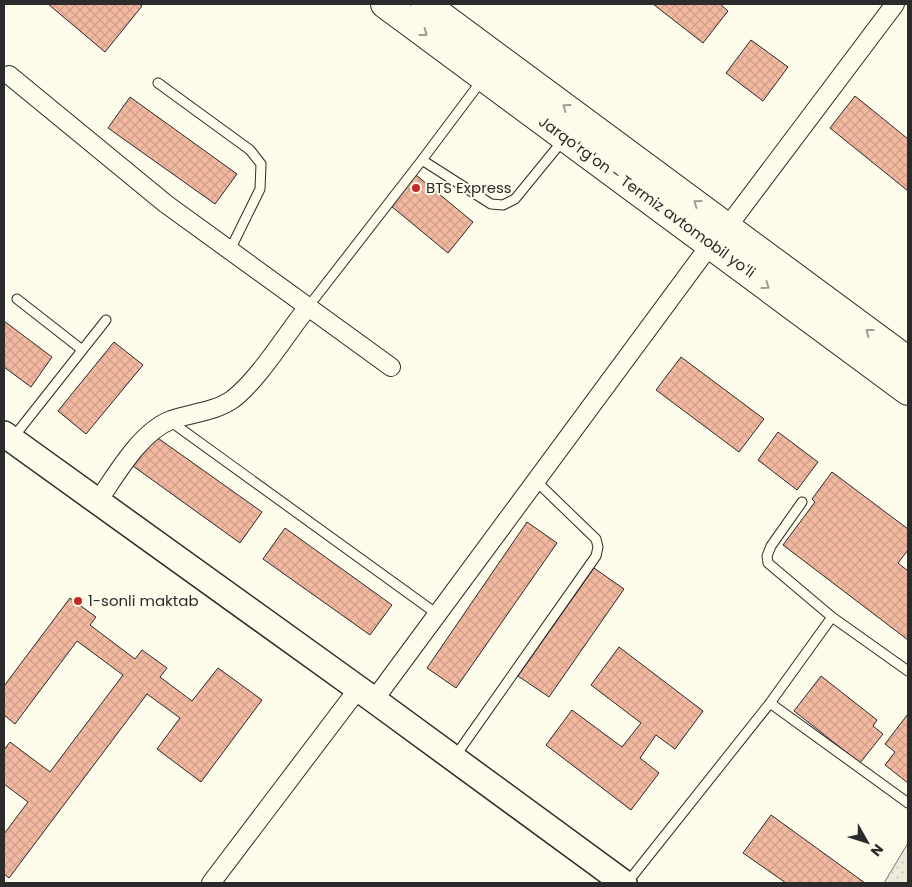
<svg xmlns="http://www.w3.org/2000/svg" width="912" height="887" font-family="Poppins,sans-serif">
	<style>
		.park { fill: url(#park-dots); stroke: #74746e }
		.building { fill: url(#building-cross-hatch); stroke: #2b2b2b }
		.lines { fill: none; stroke-linecap: round; stroke-linejoin: round }
		.lane-casing { stroke: #2b2b2b; stroke-width: 11 }
		.street-casing { stroke: #2b2b2b; stroke-width: 20 }
		.secondary-casing { stroke: #2b2b2b; stroke-width: 28 }
		.highway-casing { stroke: #2b2b2b; stroke-width: 30 }
		.lane { stroke: #fdfbea; stroke-width: 9 }
		.street { stroke: #fdfbea; stroke-width: 18 }
		.secondary { stroke: #fdfbea; stroke-width: 25 }
		.highway { stroke: #fdfbea; stroke-width: 28 }
		.oneway { stroke: #9e9d94 }
		.poi-dot { fill: #c62828; stroke: #fdfbea; stroke-width: 2 }
		.labels { text-anchor: middle; stroke-width: 4; stroke-linejoin: round; paint-order: stroke }
		.poi-label { font-size: 15px; fill: #2b2b2b; stroke: #fdfbea; text-anchor: start }
		.street-label { font-size: 15px; fill: #2b2b2b; stroke: #fdfbea }
	</style>
	<defs>
		<pattern id="park-dots" width="8" height="8" patternUnits="userSpaceOnUse" patternTransform="scale(1.25)"><rect width="8" height="8" fill="#ecebdb"/><path d="M2 2h.1M6 6h.1" fill="none" stroke="#cbcabc" stroke-width="1.8" stroke-linecap="round"/></pattern>
		<pattern id="building-cross-hatch" width="8" height="8" patternUnits="userSpaceOnUse" patternTransform="scale(1.25)"><rect width="8" height="8" fill="#f2b8a0"/><path d="M0 0l8 8M0 8l8-8" fill="none" stroke="#d09e8a"/></pattern>
	</defs>
	<rect width="100%" height="100%" fill="#fdfbea"/>
	<path class="park" d="M908,843V883H884Z"/>
	<path class="building" d="M48,4H139L142,6L105,52Z
		M653,4H720L728,11L703,43Z
		M751,40L788,67L763,101L726,73Z
		M855,96L908,139V191L830,128Z
		M130,97L237,174L215,204L108,128Z
		M416,175L473,222L448,253L391,206Z
		M4,321L52,357L31,387L4,367Z
		M114,342L143,365L86,434L58,411Z
		M681,357L764,419L739,452L656,390Z
		M778,432L818,462L797,490L758,460Z
		M155,436L262,512L240,543L133,466Z
		M832,472L908,529V550L898,563L908,571V640L783,545L815,502L812,499Z
		M527,522L557,543L456,688L427,668Z
		M285,528L392,605L370,635L263,559Z
		M594,568L624,589L549,697L518,676Z
		M70,598L96,617L90,625L135,659L142,650L167,668L160,677L192,701L218,668L262,700L201,782L157,749L180,718L147,694L9,878L4,874V834L28,802L4,784V750L10,742L50,772L123,675L77,641L15,724L4,715V686Z
		M619,647L703,711L675,749L656,735L640,758L659,773L631,810L546,745L572,710L622,747L641,723L591,685Z
		M821,676L877,720L873,726L883,734L860,763L794,711Z
		M908,714V783L885,765L895,752L885,744Z
		M771,815L865,883H786L743,853Z"/>
	<g class="lines">
		<defs>
			<path id="lane" d="M482,80L422,160L491,204L503,205L515,199L564,139
				M158,83L250,150L261,164L260,189L230,250
				M17,299L81,349
				M308,307L422,160
				M170,421L437,614
				M12,439L106,320
				M802,502L771,546L767,556L768,563L832,617L908,671
				M770,703L908,803
				M454,758L596,556L598,547L596,539L536,481
				M627,883L770,703L832,617"/>
			<path id="street" d="M9,75L166,204L391,367
				M728,226L895,4
				M98,501C116,475 140,432 171,420C191,413 215,412 233,399C260,378 286,334 308,307
				M374,700L710,245
				M211,883L358,689"/>
			<path id="secondary" d="M4,434L374,700L624,883"/>
			<path id="highway" d="M385,4L908,391
				M425,4L908,361"/>
		</defs>
		<use href="#lane" class="lane-casing"/>
		<use href="#street" class="street-casing"/>
		<use href="#secondary" class="secondary-casing"/>
		<use href="#highway" class="highway-casing"/>
		<use href="#lane" class="lane"/>
		<use href="#street" class="street"/>
		<use href="#secondary" class="secondary"/>
		<use href="#highway" class="highway"/>
	</g>
	<defs><path id="oneway-chevron" d="M-2-3.5L2.5 0L-2 3.5" fill="none" stroke-width="1.6" stroke-linecap="round" stroke-linejoin="round" transform="scale(1.25)"/></defs>
	<g class="oneway">
		<use href="#oneway-chevron" transform="translate(424 33) rotate(37)"/>
		<use href="#oneway-chevron" transform="translate(566 107) rotate(-144)"/>
		<use href="#oneway-chevron" transform="translate(697 203) rotate(-144)"/>
		<use href="#oneway-chevron" transform="translate(766 286) rotate(36)"/>
		<use href="#oneway-chevron" transform="translate(869 332) rotate(-143)"/>
	</g>
	<g class="poi-dot">
		<circle cx="416" cy="188" r="5"/>
		<circle cx="78" cy="601" r="5"/>
	</g>
	<g class="labels">
		<g class="poi-label">
			<text x="426" y="193">BTS Express</text>
			<text x="88" y="606">1-sonli maktab</text>
		</g>
		<g class="street-label">
			<text transform="translate(647 197) rotate(36)" y="5">Jarqoʻrgʻon - Termiz avtomobil yoʻli</text>
		</g>
	</g>
	<rect width="912" height="887" fill="none" stroke="#2b2b2b" stroke-width="10"/>
	<g transform="translate(867 842) rotate(129)" stroke="#fdfbea" stroke-width="4" paint-order="stroke">
	<path d="M0-4L9 19L0 12L-9 19Z" fill="#2b2b2b"/>
	<text y="-8" font-size="14" font-weight="bold" text-anchor="middle" fill="#2b2b2b">N</text>
	</g>
</svg>
